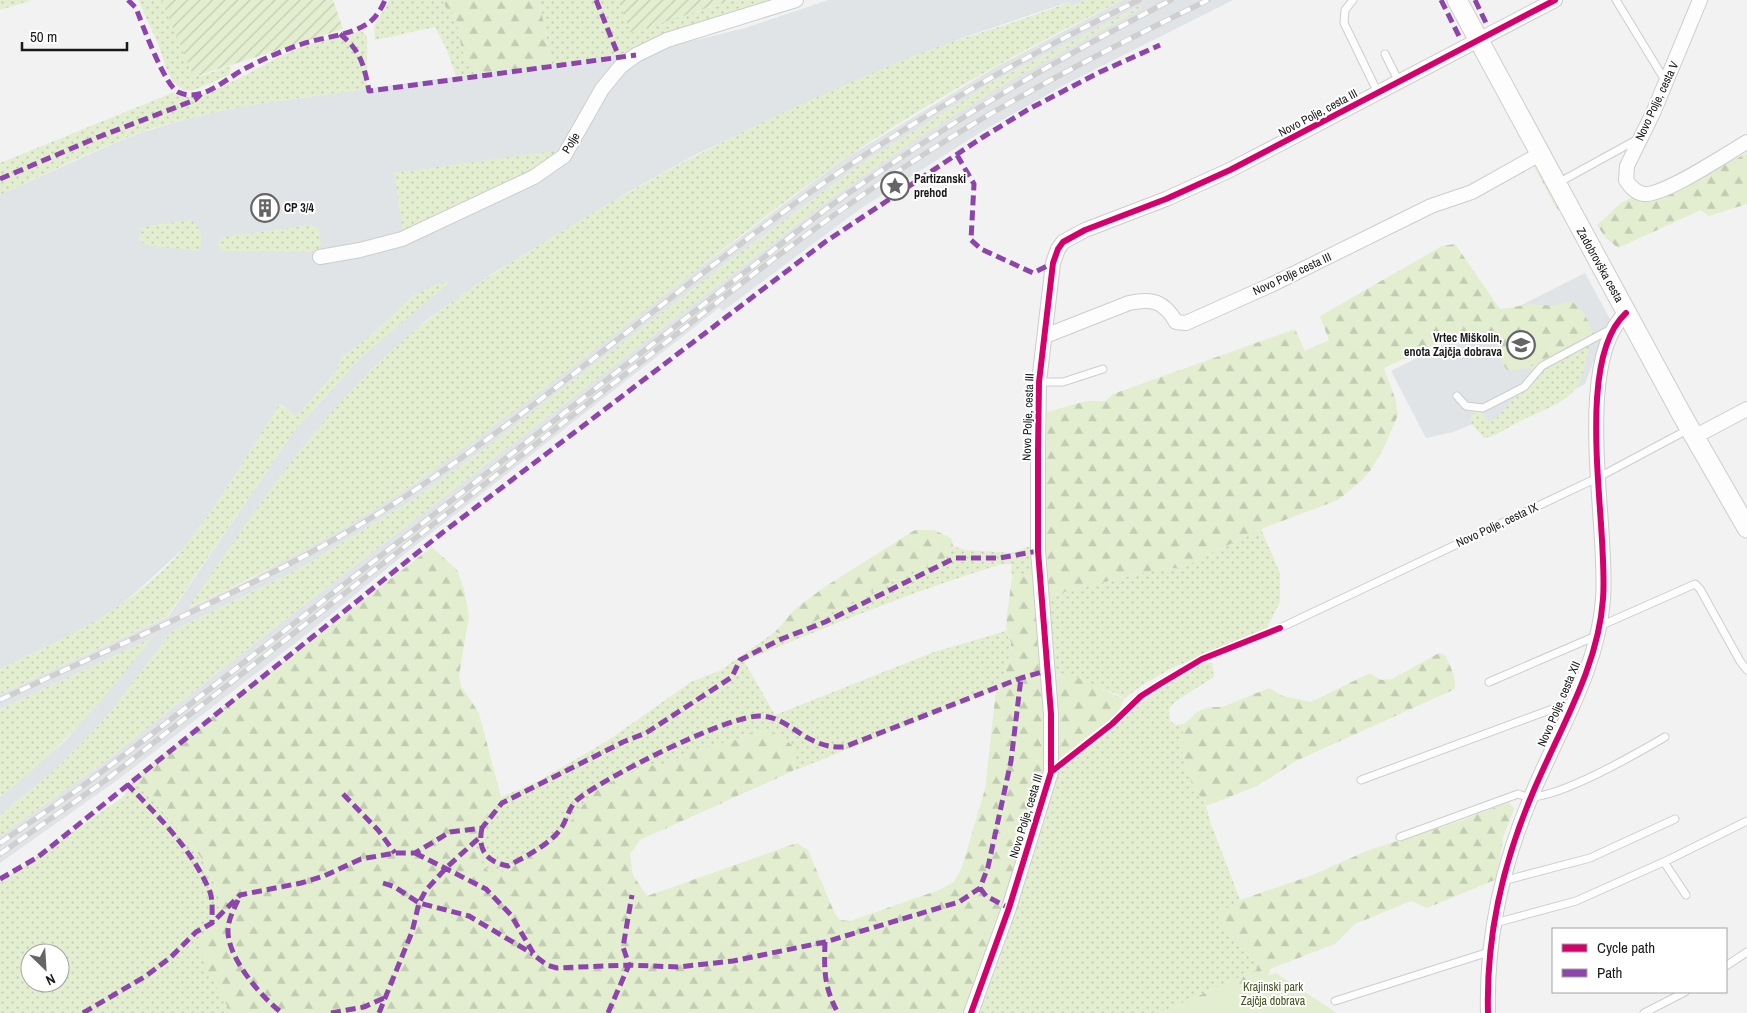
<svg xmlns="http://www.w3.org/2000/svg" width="1747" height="1013" font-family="'Archivo Narrow',sans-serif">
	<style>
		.built { fill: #e0e4e6 }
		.grass { fill: url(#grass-dots); fill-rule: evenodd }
		.forest { fill: url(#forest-firs) }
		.park { fill: #e3eed0 }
		.garden { fill: url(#garden-furrows) }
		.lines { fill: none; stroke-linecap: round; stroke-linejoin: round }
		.service-casing { stroke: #cccdcd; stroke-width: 9 }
		.minor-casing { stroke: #cccdcd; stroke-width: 16 }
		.secondary-casing { stroke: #cccdcd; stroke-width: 21 }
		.service { stroke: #fdfdfd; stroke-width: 7 }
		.minor { stroke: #fdfdfd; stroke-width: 14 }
		.secondary { stroke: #fdfdfd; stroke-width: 19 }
		.rail-casing { stroke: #cfcfcf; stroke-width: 5.5 }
		.rail { stroke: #fff; stroke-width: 4; stroke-dasharray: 11; stroke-linecap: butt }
		.quiet { stroke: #8e44ad; stroke-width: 5; stroke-dasharray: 10 5; stroke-linecap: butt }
		.cycleway-casing { stroke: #fff; stroke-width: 9 }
		.cycleway { stroke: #d6006c; stroke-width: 6 }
		.labels { text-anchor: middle; stroke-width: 4; stroke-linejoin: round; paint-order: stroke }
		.street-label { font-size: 12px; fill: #191919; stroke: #fff }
		.poi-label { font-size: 12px; font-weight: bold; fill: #191919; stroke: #fff; text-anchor: start }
		.park-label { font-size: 12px; fill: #42541d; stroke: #fff }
	</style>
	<defs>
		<pattern id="grass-dots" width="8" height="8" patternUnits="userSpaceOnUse" patternTransform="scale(1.25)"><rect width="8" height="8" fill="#e3eed0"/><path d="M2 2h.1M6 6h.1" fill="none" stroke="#c2ccb2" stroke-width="1.8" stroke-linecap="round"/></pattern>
		<pattern id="forest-firs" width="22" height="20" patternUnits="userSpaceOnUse" patternTransform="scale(1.25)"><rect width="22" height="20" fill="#e3eed0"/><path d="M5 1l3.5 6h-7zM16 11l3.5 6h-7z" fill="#c2ccb2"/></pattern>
		<pattern id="garden-furrows" width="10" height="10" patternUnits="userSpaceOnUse" patternTransform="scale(1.25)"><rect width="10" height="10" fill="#e3eed0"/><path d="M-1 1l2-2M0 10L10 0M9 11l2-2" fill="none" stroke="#c2ccb2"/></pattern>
	</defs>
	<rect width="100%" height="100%" fill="#f2f2f2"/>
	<path class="built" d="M828,0H1086L1072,6L1069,2L965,37L843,86L697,154L628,192L495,272L428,319L376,365L336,408L232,545L189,608L251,579L337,531L417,482L841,161L996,67L1123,0H1233L1066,84L981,132L860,209L723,311L719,308L411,549L307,634L119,779L0,863V836L99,766L273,629L823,204L916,139L1011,80L1141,8V5L991,83L858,166L733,258L487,447L411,501L295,571L172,631L109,714L81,744L55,770L0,815V797L65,741L151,639L0,709V694L168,617L294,431L360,358L450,281L414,295L373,334L342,357L336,372L296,417L281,404L215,506L184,548L135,593L115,609L81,630L0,669V195L105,147L140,133L189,118L248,105L663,48L745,28Z
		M1585,273L1610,319L1585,384L1491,432L1480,421L1453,432L1426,438L1391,371Z"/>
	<path class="grass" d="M0,0H32L0,10Z
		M138,0H167L201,76L231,66L229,75L192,91L183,90L173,82L167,71L159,46Z
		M390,0H443L446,8L455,15C461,36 460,56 475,74L456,76L446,48L435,27L375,40L374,26Z
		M539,0H659L697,12L732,0H776L655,37L626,53L552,65Z
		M1086,0H1123C1026,48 929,101 840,162C774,208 711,259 648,308C573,367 497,425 419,480C348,530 267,571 188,608C245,525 304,435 377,364C431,312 495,272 559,233C672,164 791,105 913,56C964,36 1018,23 1069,2L1072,6Z
		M1141,5V8L1011,80L916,139L823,204L273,629L99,766L0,836V815L55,770L81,744L109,714L172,631L295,571L411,501L487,447L733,258L858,166L991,83Z
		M361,31L367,36V89C290,99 213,107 139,133C92,150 46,174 0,195V163L172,93C177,95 182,97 187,97C217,96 272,57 304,46C323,40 342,36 361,31Z
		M562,150L531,172L403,232L394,173Z
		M1534,164L1560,210L1558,211L1533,165Z
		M190,220C201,225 205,242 198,251L146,245L139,239L141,229L147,226Z
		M312,225L319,230L321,246L315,252L224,251L217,246L222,237Z
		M451,281L360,358L294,431L167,617L0,694V669C66,638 138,605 185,546C221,502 249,451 280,404L296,417L336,372L342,357L373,334L414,295L434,285Z
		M1593,332C1578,395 1582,394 1522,420C1509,426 1499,436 1484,438L1470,422L1472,414L1479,410L1488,421L1497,418L1517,395L1535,382L1536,372L1528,368Z
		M1261,529L1280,573V602L1267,628L1172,668L1141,686L1124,699L1117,694L1059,674L1055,677L1048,596L1157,569L1181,568Z
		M1033,545L1034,571L1012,577L1011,564H1002C913,591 829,626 744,661L775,715L934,652L1006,631C1016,651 1006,672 996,690L793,771L796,755L757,730L735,740L691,752L667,764L647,766L611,782L592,793L556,841L504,872H489L481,862L476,847V830L501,797L535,783L607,741L691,682L721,670L775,632L788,635L913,570L939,561L948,555L953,546L965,550L1012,553Z
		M152,638C104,700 62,748 0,797V709Z
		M1205,662L1212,663L1214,677L1176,701L1169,708L1170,721L1176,725L1184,724L1181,748L1191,782L1206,806L1211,824L1240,900L1218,915L1241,949L1259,963L1256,970L1160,1013H979L1003,949L1058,771L1169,681Z
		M134,780C161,811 205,851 217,890C220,901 219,914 218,925L202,936L230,1013H0V882L123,797ZM30,953H60V983H30Z"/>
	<path class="forest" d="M443,0H539L552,65L475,74C459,55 461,37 455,15L446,8Z
		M1747,153V204L1709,216L1701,210L1618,248L1605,237L1597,225L1622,202L1637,196L1651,199L1691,183Z
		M1455,244L1500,309L1532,304L1554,306L1572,301L1584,313L1593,332L1528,368L1507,370L1499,357V341L1488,331L1467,332L1457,335L1384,368L1396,401L1398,415L1384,447L1370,471L1361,481L1338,500L1261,529L1181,568L1157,569L1048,596L1045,539L1047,412L1086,401H1106L1113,394L1295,329L1305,351L1329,340L1320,316L1442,246Z
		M915,530H934L951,538L953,546L948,556L939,561L913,570L788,635L775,632L795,609L826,586Z
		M432,547L457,570L464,589L469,616L459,675L461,686L479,713L501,797C482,825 460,837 489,872H504L556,841L592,793L611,782L647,766L667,764L691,752L735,740L757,730H770L791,744L796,755L793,771L640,840L630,854L633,875L647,896L797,843L808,850L835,914L840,920L850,921L939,890L954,882L962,867L985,789L996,690L1005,673L1009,660L1011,643L1006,631L1007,615L1012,577L1034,571L1044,708V780L991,944L965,1013H230C222,988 194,963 202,936L218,925C219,914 220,900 217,890C205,850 161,811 134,780L146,768Z
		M1439,653L1445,655C1450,665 1456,677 1455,689L1296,761L1257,786L1206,806L1191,782L1181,748L1184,724L1197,712L1209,707H1222L1269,688L1283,696L1311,702L1370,673L1381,680L1392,679Z
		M1065,672L1124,699L1118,713L1059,759L1055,677Z
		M1509,802L1514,809L1503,838L1497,879L1427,908L1411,901L1355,924L1335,944L1270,969L1266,985L1160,1013L1256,970L1259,963L1241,949L1230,936L1217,915L1240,900L1310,876L1369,850L1460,821Z"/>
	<path class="park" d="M1276,973L1337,1013H1156Z"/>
	<path class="garden" d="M161,0H333L343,29L194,77Z
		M618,0H732L631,33Z"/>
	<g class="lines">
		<defs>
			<path id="service" d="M1353,0L1345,10L1344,23L1378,93
				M1616,0L1666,82
				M1385,54L1399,82
				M1558,183L1638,139
				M1039,382H1063L1103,369
				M1457,396L1466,406L1483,408L1524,387L1542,366L1611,329
				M1600,626L1695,584L1700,589L1740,661L1747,670
				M1280,628L1599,477L1689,429
				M1489,682L1596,636
				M1361,780L1574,701
				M1400,837L1518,794C1522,795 1528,798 1532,797C1564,795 1636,754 1665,737
				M1664,862L1686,895
				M1503,881L1590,858L1675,819
				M1495,923L1576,901L1668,860L1747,821
				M1726,966L1747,952
				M1335,1001L1489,952
				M1644,1013L1685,992"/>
			<path id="minor" d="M1700,0L1653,113L1627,166L1626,180C1630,186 1635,193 1644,194C1664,196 1726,154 1747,142
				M320,257L360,250L402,239L534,177L564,156L602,89L621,66L636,55L667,40L796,0
				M1045,336L1129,303C1152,298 1164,301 1176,322L1186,323L1271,285L1431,206L1472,192L1540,154
				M1694,437L1747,409
				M971,1013L1009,908L1051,772V714L1038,551V451L1039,382L1053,263L1058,249L1063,242L1085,230L1166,199L1230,170L1555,0
				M1488,1013C1486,939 1502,866 1531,797C1557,733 1598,670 1603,599C1609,529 1572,362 1626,313"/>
			<path id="secondary" d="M1457,0L1682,415L1747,528"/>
		</defs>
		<use href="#service" class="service-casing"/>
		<use href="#minor" class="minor-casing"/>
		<use href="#secondary" class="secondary-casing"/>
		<use href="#service" class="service"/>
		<use href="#minor" class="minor"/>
		<use href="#secondary" class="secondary"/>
		<defs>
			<path id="rail" d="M0,700C139,634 280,579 409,494C547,402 673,291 808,194C912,120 1024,56 1139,0
				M0,843L80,788L148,737L826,209C936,130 1051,62 1171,0
				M0,854L106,780L747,279C813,229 880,181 950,138C1033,87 1120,43 1208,0"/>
		</defs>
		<use href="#rail" class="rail-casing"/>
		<use href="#rail" class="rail"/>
		<path class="quiet" d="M128,0L136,8C142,24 165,86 178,92C202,104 226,78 246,68C263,59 284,50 302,44C323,37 348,36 367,24C375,19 382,8 385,0
			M596,0L619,57
			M1441,0L1460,38
			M1475,0L1487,25
			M340,34C361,51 364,65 369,91L636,55
			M957,155L974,184L971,240L981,249L1033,273L1053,263
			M0,179L96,138L195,100L201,94
			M127,784C157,815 193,850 210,892C213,900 212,913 212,923
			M343,794L378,830L395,853
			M482,828C477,850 487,862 508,866C526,856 550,845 562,827C567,819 569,807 577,800C601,779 730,714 761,716C791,717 805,749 844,747L1021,678L1046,671
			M415,853L486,889L511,915L535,956L547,965L557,968L629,965L678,967L733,961L825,942L959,902L980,888L988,867L1011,761L1021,678
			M0,879L38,857L442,533L825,242L983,137L1029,109L1100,72L1160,45
			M383,883L395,887L419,903L469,916L533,954
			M980,888L986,896L1009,908
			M238,900C234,909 228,920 228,930C227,957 261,997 282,1013
			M825,942C824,971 824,987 838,1013
			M83,1013L146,976L171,957L196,932L212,923L240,895L301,883L324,876L361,859L395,853H415L450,832L482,828L502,803L623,742L646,733L732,677L740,660L779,640L825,622L955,558H1000L1038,551
			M331,1013L364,1007L384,998
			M379,1013L412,932L419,903L426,890L447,867L479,838
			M608,1013L629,965L623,947L632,895"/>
		<defs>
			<path id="cycleway" d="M1051,772L1112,724L1141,696L1160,684L1202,659L1280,628
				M971,1013L1009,908L1051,772V714L1038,551V451L1039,382L1053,263L1058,249L1063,242L1085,230L1166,199L1230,170L1555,0
				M1488,1013C1486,939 1502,866 1531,797C1557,733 1598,670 1603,599C1609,529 1572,362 1626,313"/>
		</defs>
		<use href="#cycleway" class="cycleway-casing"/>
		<use href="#cycleway" class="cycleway"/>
	</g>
	<defs>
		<symbol id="sight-ring" viewBox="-11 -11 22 22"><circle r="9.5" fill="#fff" stroke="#656565" stroke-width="1.5"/><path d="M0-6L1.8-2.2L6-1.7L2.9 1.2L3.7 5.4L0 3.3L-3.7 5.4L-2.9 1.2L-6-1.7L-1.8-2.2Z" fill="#656565"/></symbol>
		<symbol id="building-ring" viewBox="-11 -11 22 22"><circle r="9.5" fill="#fff" stroke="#656565" stroke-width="1.5"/><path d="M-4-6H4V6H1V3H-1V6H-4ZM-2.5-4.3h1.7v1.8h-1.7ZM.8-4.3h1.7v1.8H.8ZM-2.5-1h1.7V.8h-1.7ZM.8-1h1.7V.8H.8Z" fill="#656565"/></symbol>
		<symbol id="school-ring" viewBox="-11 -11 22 22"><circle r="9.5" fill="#fff" stroke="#656565" stroke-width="1.5"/><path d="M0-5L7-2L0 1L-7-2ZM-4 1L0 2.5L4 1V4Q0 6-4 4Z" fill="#656565"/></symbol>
	</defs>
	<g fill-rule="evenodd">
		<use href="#sight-ring" x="879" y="170" width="32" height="32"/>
		<use href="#building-ring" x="249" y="192" width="32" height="32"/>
		<use href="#school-ring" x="1505" y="329" width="32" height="32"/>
	</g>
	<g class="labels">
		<g class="street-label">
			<text transform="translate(1657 101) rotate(-65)" y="4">Novo Polje, cesta V</text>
			<text transform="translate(1318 113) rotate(-28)" y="4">Novo Polje, cesta III</text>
			<text transform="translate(571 143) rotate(-58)" y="4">Polje</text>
			<text transform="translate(1600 265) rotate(61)" y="4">Zadobrovška cesta</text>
			<text transform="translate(1292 274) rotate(-25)" y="4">Novo Polje cesta III</text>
			<text transform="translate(1028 417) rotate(-88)" y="4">Novo Polje, cesta III</text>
			<text transform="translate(1497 525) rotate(-25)" y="4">Novo Polje, cesta IX</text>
			<text transform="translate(1559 704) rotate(-67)" y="4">Novo Polje, cesta XII</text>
			<text transform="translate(1026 816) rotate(-73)" y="4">Novo Polje, cesta III</text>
		</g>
		<g class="poi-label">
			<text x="914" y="183">Partizanski<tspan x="914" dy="14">prehod</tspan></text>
			<text x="284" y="212">CP 3/4</text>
			<text x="1502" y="342" text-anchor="end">Vrtec Miškolin,<tspan x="1502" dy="14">enota Zajčja dobrava</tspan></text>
		</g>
		<g class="park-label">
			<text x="1273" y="991">Krajinski park<tspan x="1273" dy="14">Zajčja dobrava</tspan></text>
		</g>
	</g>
	<rect x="1552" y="928" width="175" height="65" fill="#ffffff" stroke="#a3a3a3"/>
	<rect x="1562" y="944" width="25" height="8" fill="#d6006c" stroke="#a3a3a3"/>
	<text x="1597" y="953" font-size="15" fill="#191919">Cycle path</text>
	<rect x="1562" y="969" width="25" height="8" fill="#8e44ad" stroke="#a3a3a3"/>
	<text x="1597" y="978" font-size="15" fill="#191919">Path</text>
	<g transform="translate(45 968) rotate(155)"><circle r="24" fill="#ffffff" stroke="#a3a3a3"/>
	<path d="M0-4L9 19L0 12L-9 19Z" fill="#656565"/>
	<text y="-8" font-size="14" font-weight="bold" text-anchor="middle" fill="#191919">N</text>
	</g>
	<path d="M22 42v8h105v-8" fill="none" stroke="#191919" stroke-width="2.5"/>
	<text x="30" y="42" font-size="15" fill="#191919" stroke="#ffffff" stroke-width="4" paint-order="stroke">50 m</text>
</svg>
